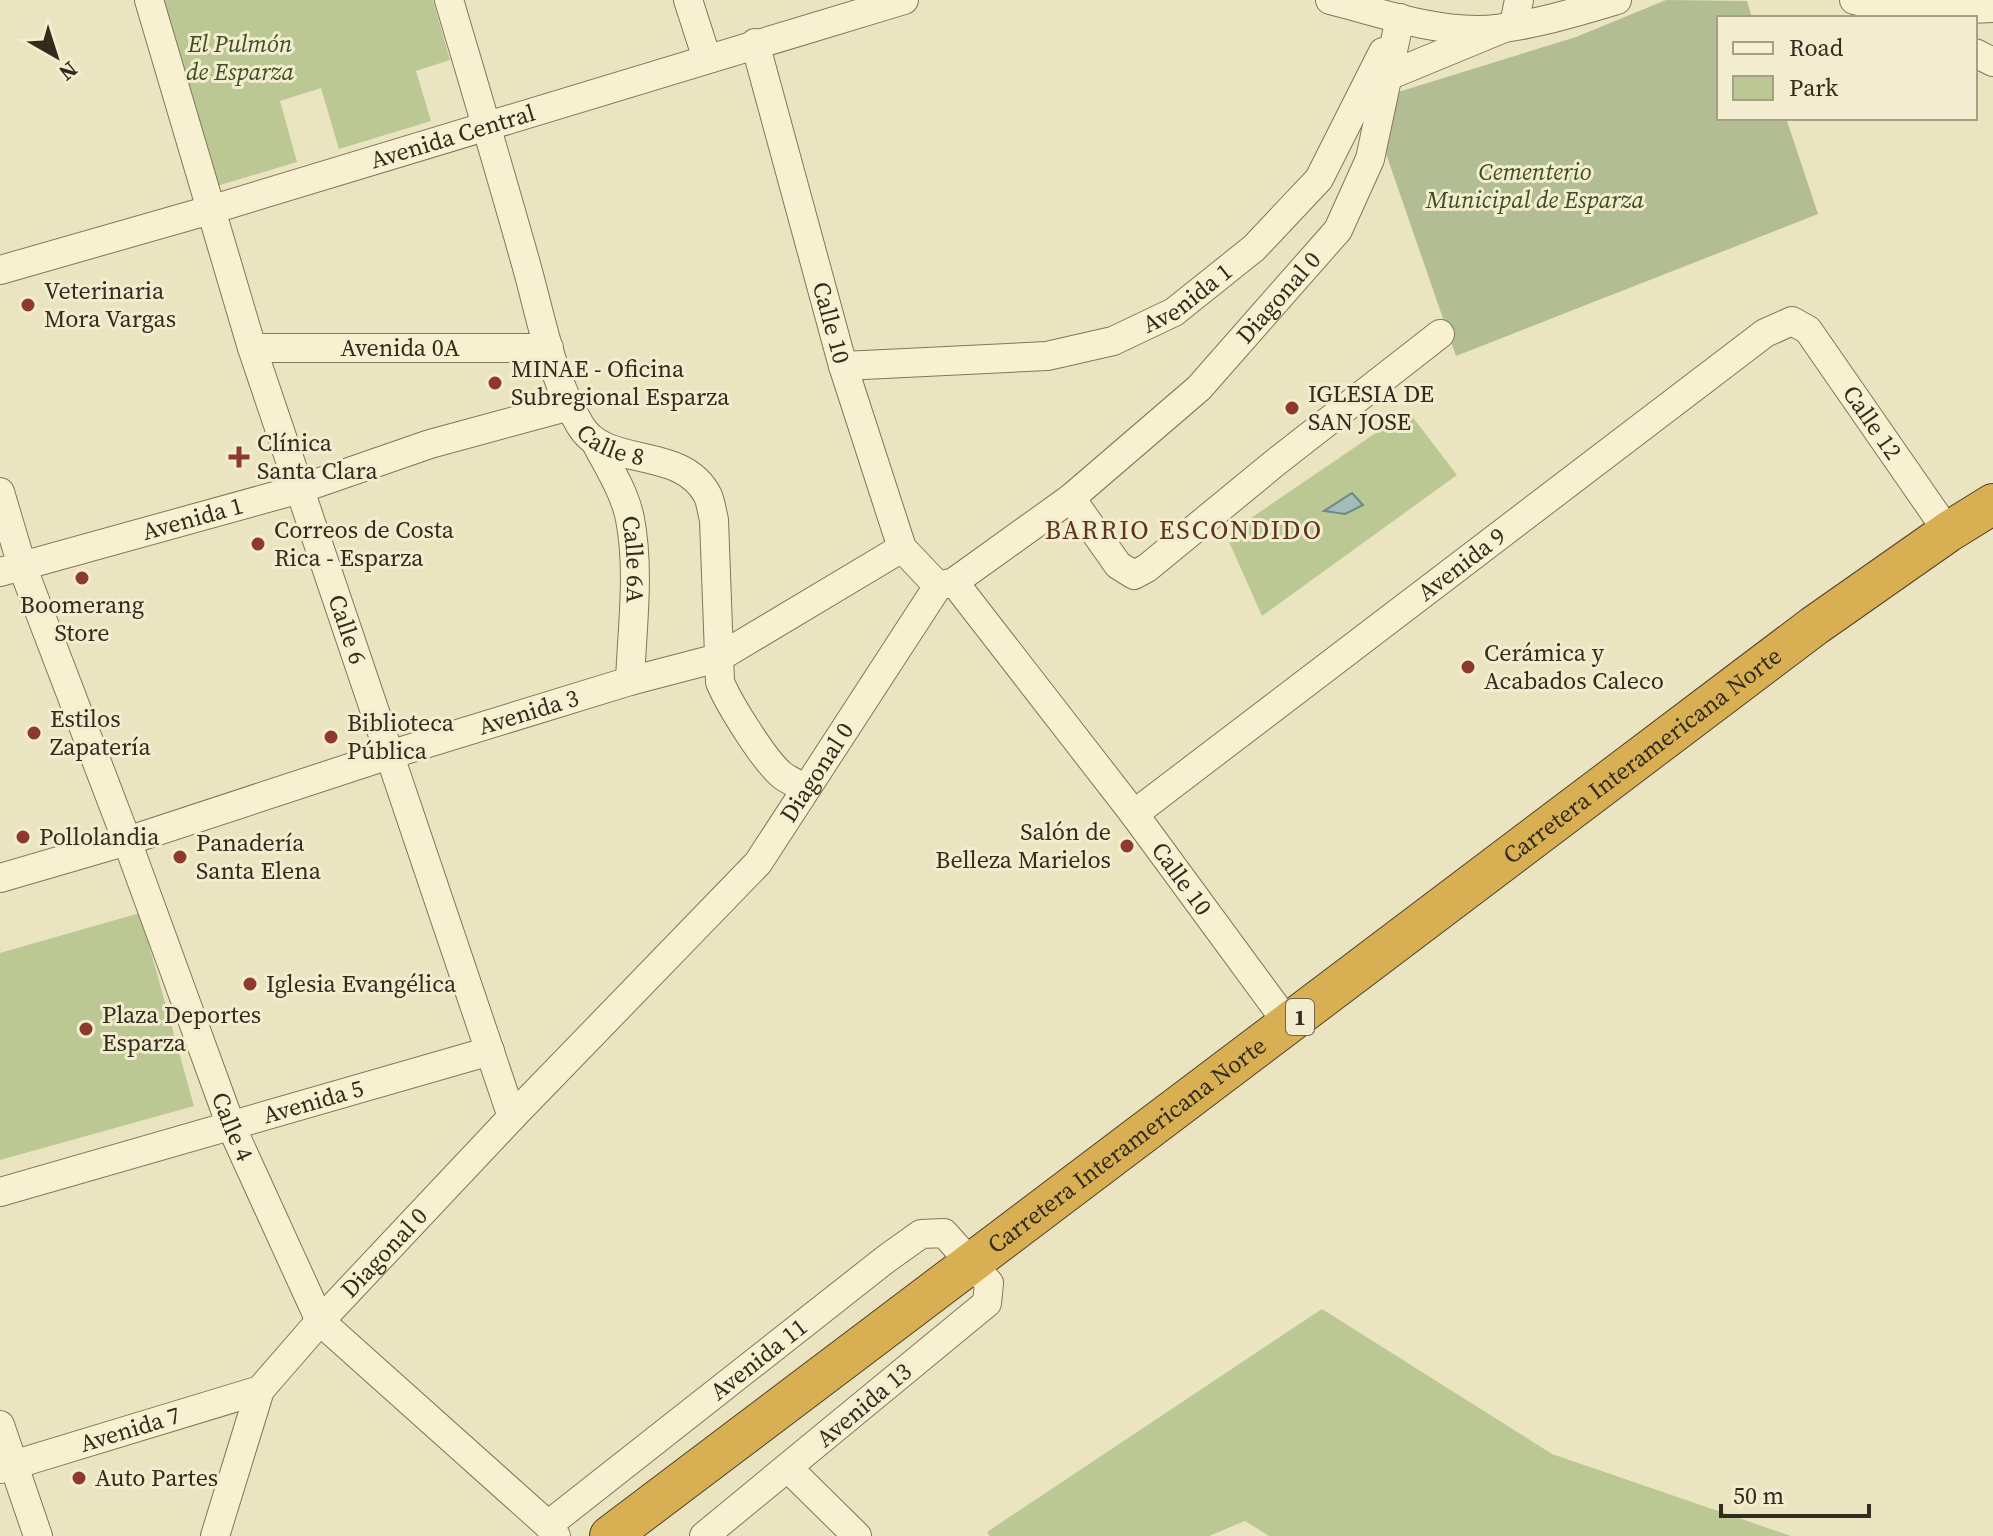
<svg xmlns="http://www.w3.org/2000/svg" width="1993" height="1536" font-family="'Source Serif 4',serif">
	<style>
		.green { fill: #bbc894 }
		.cemetery { fill: #b2bd93 }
		.water { fill: #a2bdb9; stroke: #6a8a87; stroke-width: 2 }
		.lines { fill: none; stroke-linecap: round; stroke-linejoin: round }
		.minor-casing { stroke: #837559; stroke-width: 30 }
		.highway-casing { stroke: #50422d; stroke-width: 42 }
		.minor { stroke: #f7f1d2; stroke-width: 28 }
		.highway { stroke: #d8af53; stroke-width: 40 }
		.poi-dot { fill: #8f392c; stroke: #f3edcf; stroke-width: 3 }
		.labels { text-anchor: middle; stroke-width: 6; stroke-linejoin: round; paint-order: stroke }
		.shield { fill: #f3edcf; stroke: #6d6552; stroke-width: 2 }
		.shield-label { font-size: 22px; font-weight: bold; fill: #332b1c }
		.park-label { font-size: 24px; font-style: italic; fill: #3e4e24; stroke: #f3edcf }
		.street-label { font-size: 24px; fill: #332b1c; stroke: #f3edcf }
		.poi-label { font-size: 24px; fill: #332b1c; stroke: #f3edcf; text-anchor: start }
		.neighbourhood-label { font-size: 26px; letter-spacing: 2px; fill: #5d341e; stroke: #f3edcf }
	</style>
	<rect width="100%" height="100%" fill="#ebe4c0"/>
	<path class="green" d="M162,0H433L450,60L416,71L431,121L339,149L321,88L280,101L297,162L217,186Z
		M1408,411L1457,475L1262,616L1226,535Z
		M140,913L194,1106L0,1160V953Z
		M1322,1309L1552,1454L1791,1536H1269L1245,1521L1209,1536H990L987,1532Z"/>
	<path class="cemetery" d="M1666,0L1747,1L1752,18H1719V118H1786L1818,214L1456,356L1383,145L1395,93L1576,37Z"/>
	<path class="water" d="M1352,493L1363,505L1345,514L1324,511Z"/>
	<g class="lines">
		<defs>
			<g id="minor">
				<path id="s1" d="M149,0L252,348L512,1117"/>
				<path id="s2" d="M449,0C475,88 501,175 526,264C541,317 551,377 580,425C606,470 682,444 708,496C711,503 712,512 714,520L720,682C729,704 765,762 783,776C790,781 798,784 805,788"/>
				<path d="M688,0L707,59"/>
				<path d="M1330,0C1378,12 1427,30 1477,30C1518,30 1577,12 1617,0"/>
				<path d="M1854,0L1903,12L1910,18"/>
				<path d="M1903,12L1993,8"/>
				<path id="s3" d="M755,43L843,366L902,548L938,586"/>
				<path d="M1975,53L1993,62"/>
				<path d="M1388,76L1514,24L1519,0"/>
				<path id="s4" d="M0,270L210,210L904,0"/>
				<path id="s5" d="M252,348H549"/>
				<path id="s6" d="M843,366L1047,356L1113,341L1174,312L1254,248L1319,179L1383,52"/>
				<path id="s7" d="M597,445C609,468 625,493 630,519C640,571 632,629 630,681"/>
				<path id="s8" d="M0,492L22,566L127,841L231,1126L320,1321L548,1525L556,1536"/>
				<path d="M1071,498L1118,565L1134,575L1147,568L1276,462L1440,334"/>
				<path id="s9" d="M0,572L300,489L430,444L570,406"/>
				<path id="s10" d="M954,582L1134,814L1289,1025"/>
				<path id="s11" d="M1134,814L1765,333L1792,321L1808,330L1948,532"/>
				<path id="s12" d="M0,878L127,841L389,755L630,681L718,658L902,548"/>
				<path id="s13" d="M0,1192L490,1051"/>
				<path d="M0,1425L38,1536"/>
				<path d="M788,1468L857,1536"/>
				<path id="s14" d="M0,1469L260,1390"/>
				<path id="s15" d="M548,1525L886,1259L921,1234L944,1233L989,1283L987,1303L704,1536"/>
				<path id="s16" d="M215,1536L260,1390L320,1321L512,1117L758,863L938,586L954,582L1071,498L1199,388L1338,230L1370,159L1400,18"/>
			</g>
			<g id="highway">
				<path id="s17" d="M610,1536L1814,626L1948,532L1993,504"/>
			</g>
		</defs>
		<use href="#minor" class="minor-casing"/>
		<use href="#highway" class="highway-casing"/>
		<use href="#minor" class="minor"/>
		<use href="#highway" class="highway"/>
	</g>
	<g class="poi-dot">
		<circle cx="28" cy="305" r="8"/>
		<circle cx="495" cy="383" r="8"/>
		<circle cx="1292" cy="408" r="8"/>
		<path d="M235 445h8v8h8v8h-8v8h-8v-8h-8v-8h8z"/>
		<circle cx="258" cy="544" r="8"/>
		<circle cx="82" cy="578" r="8"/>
		<circle cx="1468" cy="667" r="8"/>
		<circle cx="34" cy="733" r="8"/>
		<circle cx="331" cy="737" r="8"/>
		<circle cx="23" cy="837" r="8"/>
		<circle cx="1127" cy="846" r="8"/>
		<circle cx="180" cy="857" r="8"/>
		<circle cx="250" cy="984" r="8"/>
		<circle cx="86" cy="1029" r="8"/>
		<circle cx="79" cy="1478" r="8"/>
	</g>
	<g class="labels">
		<rect class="shield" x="1286" y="999" width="28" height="36" rx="6"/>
		<g class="shield-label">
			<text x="1300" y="1025">1</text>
		</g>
		<g class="park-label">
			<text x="240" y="52">El Pulmón<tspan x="240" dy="28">de Esparza</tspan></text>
			<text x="1535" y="180">Cementerio<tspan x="1535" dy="28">Municipal de Esparza</tspan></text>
		</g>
		<g class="street-label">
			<text dy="8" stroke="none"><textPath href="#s4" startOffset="472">Avenida Central</textPath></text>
			<text dy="8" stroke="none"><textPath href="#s6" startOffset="358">Avenida 1</textPath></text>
			<text dy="8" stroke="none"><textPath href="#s16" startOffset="1658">Diagonal 0</textPath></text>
			<text dy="8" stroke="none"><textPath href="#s3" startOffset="290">Calle 10</textPath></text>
			<text dy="8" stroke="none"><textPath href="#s5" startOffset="148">Avenida 0A</textPath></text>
			<text dy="8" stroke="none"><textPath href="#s11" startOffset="954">Calle 12</textPath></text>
			<text dy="8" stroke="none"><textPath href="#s2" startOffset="484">Calle 8</textPath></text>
			<text dy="8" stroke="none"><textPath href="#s9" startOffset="200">Avenida 1</textPath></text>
			<text dy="8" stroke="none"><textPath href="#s7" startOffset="122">Calle 6A</textPath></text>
			<text dy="8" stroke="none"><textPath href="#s11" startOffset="412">Avenida 9</textPath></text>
			<text dy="8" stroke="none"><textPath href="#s1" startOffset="660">Calle 6</textPath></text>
			<text dy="8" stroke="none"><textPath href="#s12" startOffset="554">Avenida 3</textPath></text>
			<text dy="8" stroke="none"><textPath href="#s17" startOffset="1294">Carretera Interamericana Norte</textPath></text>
			<text dy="8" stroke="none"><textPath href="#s16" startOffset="986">Diagonal 0</textPath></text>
			<text dy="8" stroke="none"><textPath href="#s10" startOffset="374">Calle 10</textPath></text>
			<text dy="8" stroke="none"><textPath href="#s13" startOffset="326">Avenida 5</textPath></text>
			<text dy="8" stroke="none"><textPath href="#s8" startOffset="676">Calle 4</textPath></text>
			<text dy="8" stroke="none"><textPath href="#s17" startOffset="648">Carretera Interamericana Norte</textPath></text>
			<text dy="8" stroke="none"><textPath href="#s16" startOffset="338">Diagonal 0</textPath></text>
			<text dy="8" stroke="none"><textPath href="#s15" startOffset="268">Avenida 11</textPath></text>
			<text transform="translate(864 1405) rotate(-40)" y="8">Avenida 13</text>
			<text dy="8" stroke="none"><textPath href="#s14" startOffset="136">Avenida 7</textPath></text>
		</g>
		<g class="poi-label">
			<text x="44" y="299">Veterinaria<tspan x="44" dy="28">Mora Vargas</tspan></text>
			<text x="511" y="377">MINAE - Oficina<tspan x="511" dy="28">Subregional Esparza</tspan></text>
			<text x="1308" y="402">IGLESIA DE<tspan x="1308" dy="28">SAN JOSE</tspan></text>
			<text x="257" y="451">Clínica<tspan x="257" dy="28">Santa Clara</tspan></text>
			<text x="274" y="538">Correos de Costa<tspan x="274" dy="28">Rica - Esparza</tspan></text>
			<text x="82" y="613" text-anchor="middle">Boomerang<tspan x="82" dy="28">Store</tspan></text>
			<text x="1484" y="661">Cerámica y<tspan x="1484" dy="28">Acabados Caleco</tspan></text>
			<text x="50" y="727">Estilos<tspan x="50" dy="28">Zapatería</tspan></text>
			<text x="347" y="731">Biblioteca<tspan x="347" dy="28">Pública</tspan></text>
			<text x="1111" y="840" text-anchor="end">Salón de<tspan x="1111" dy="28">Belleza Marielos</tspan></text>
			<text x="39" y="845">Pollolandia</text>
			<text x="196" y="851">Panadería<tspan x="196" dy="28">Santa Elena</tspan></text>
			<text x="266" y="992">Iglesia Evangélica</text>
			<text x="102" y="1023">Plaza Deportes<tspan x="102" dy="28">Esparza</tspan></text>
			<text x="95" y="1486">Auto Partes</text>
		</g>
		<g class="neighbourhood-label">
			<text x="1184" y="539">BARRIO ESCONDIDO</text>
		</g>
	</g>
	<rect x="1717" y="16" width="260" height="104" fill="#f3edcf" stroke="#a69f87" stroke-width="2"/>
	<rect x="1733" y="42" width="40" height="12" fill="#f7f1d2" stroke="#a69f87" stroke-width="2"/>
	<text x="1789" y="56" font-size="24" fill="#332b1c">Road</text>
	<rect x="1733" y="76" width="40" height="24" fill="#bbc894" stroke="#a69f87" stroke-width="2"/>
	<text x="1789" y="96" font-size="24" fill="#332b1c">Park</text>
	<g transform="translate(56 56) rotate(141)" stroke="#f3edcf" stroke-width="6" paint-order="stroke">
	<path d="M0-6L14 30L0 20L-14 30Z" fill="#332b1c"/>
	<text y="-12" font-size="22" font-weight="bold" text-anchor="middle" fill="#332b1c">N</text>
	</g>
	<path d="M1721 1504v12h148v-12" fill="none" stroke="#332b1c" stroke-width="4"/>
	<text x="1733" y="1504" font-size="24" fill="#332b1c" stroke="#f3edcf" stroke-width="6" paint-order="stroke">50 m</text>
</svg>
